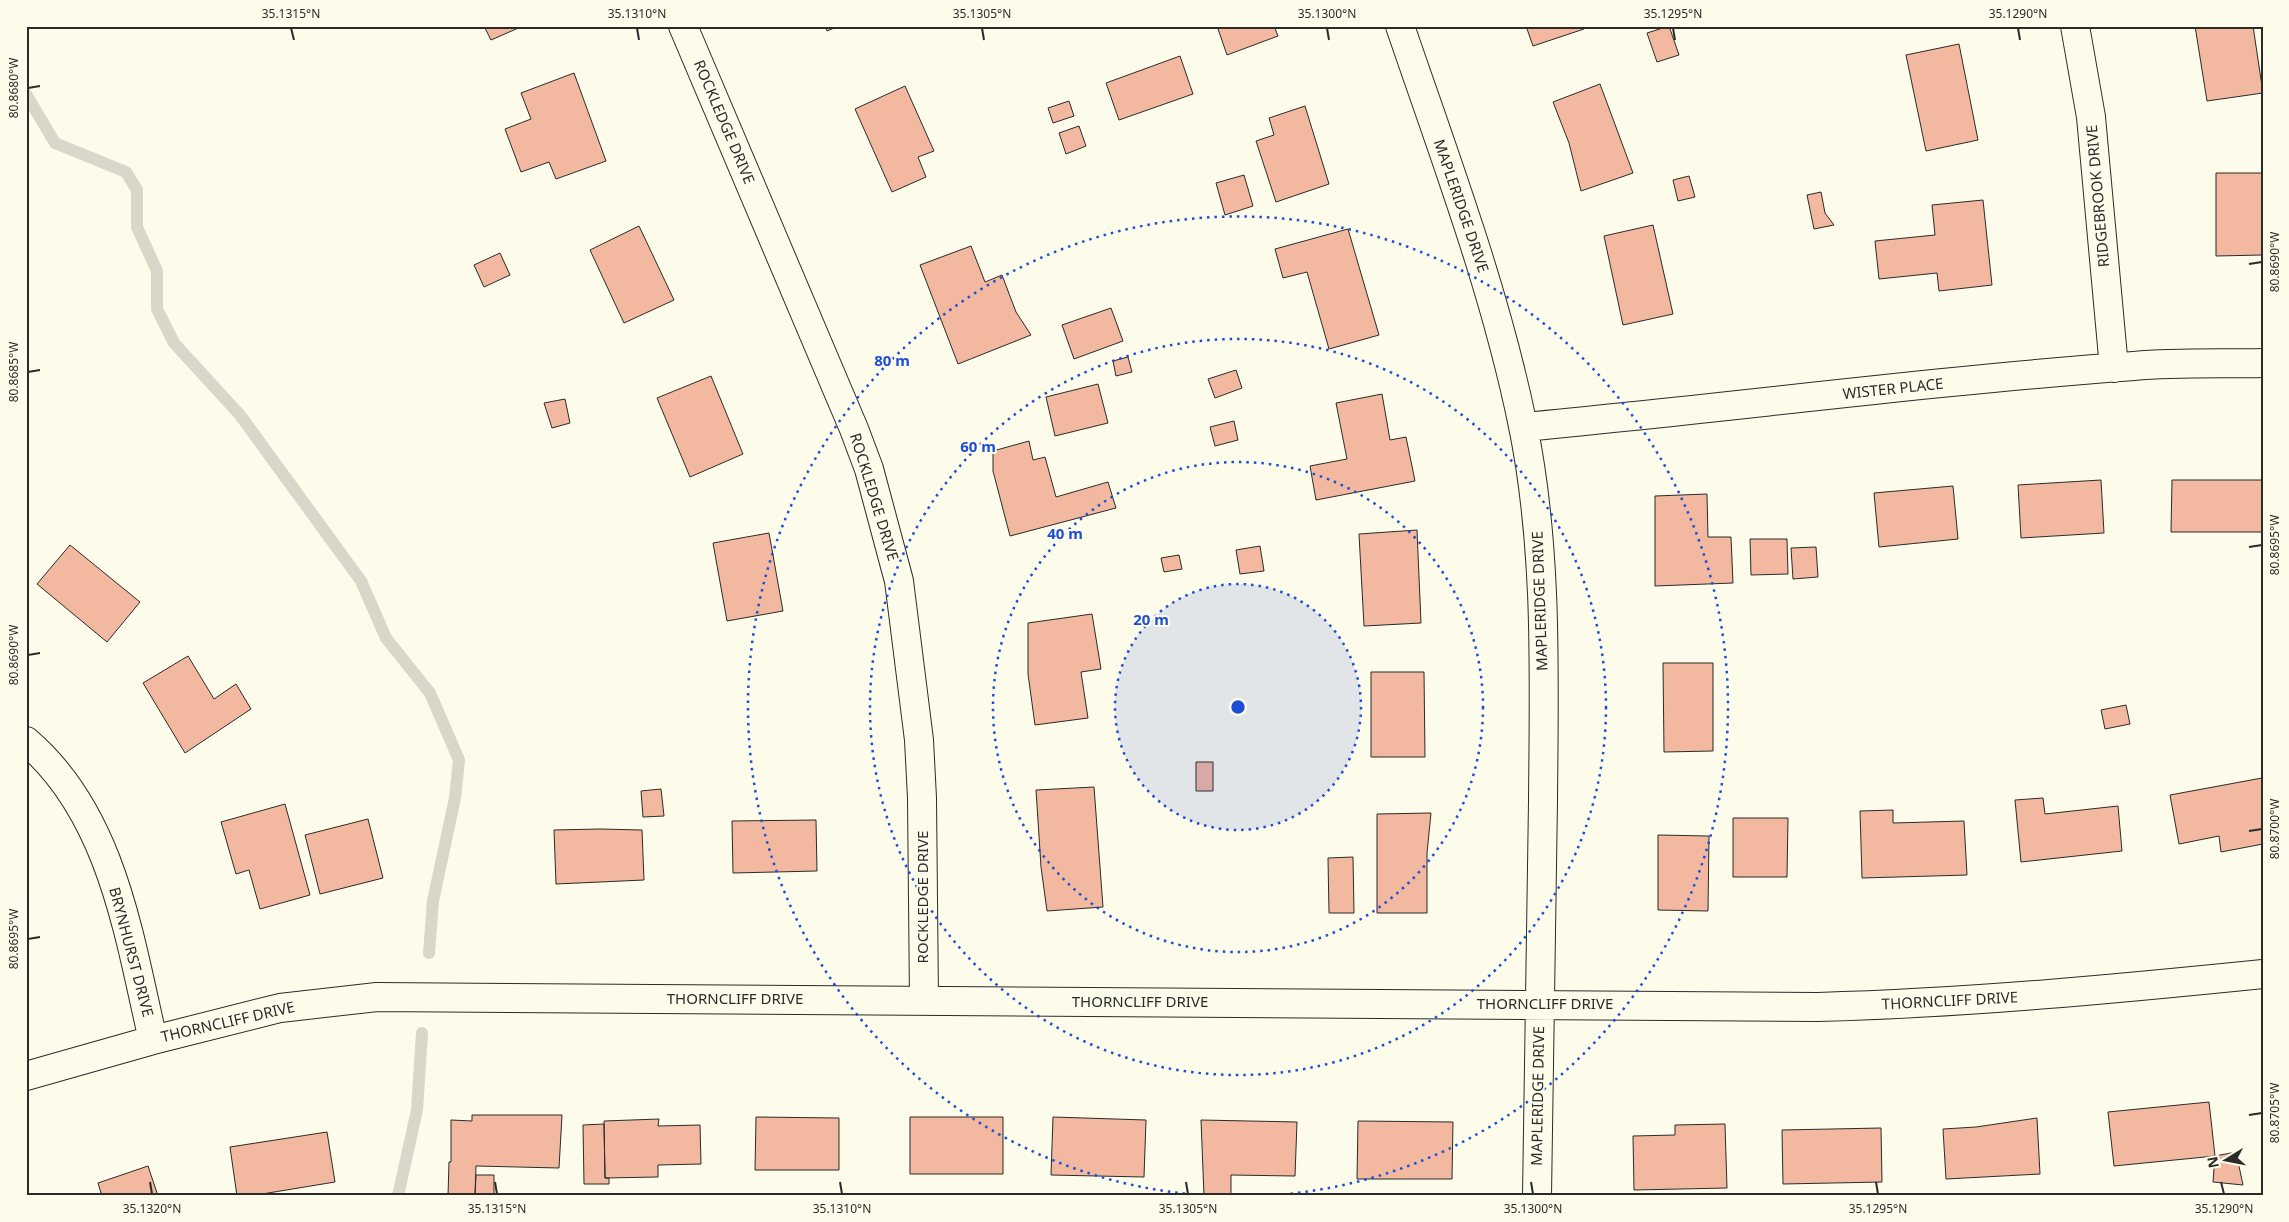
<svg xmlns="http://www.w3.org/2000/svg" width="2289" height="1222" font-family="'Noto Sans',sans-serif">
	<style>
		.lines { fill: none; stroke-linecap: round; stroke-linejoin: round }
		.stream { stroke: #d8d7c9; stroke-width: 12 }
		.building { fill: #f2b8a0; stroke: #2b2b2b }
		.minor-casing { stroke: #2b2b2b; stroke-width: 30 }
		.minor { stroke: #fdfbea; stroke-width: 28 }
		.ticks { fill: none; stroke: #2b2b2b; stroke-width: 2 }
		.ring { fill: none; stroke: #1d4ed8; stroke-width: 2.5; stroke-dasharray: 2.5 5 }
		.labels { text-anchor: middle; stroke-width: 4; stroke-linejoin: round; paint-order: stroke }
		.street-label { font-size: 15px; fill: #2b2b2b; stroke: #fdfbea }
		.centre { fill: #1d4ed8; stroke: #fdfbea; stroke-width: 2.5 }
		.ring-label { font-size: 15px; text-anchor: middle; font-weight: bold; fill: #1d4ed8; stroke: #fdfbea; stroke-width: 4; stroke-linejoin: round; paint-order: stroke }
		.neatline { fill: none; stroke: #2b2b2b; stroke-width: 2 }
		.ticks-label { font-size: 12px; text-anchor: middle; fill: #2b2b2b }
	</style>
	<rect width="100%" height="100%" fill="#fdfbea"/>
	<g class="lines">
		<path class="stream" d="M26,94L55,143L126,172L137,190V227L157,271V309L174,343L240,415L361,581L386,638L430,693L459,760L455,798L433,901L429,953
			M398,1196L417,1110L422,1033"/>
	</g>
	<path class="building" d="M484,26H523L491,40Z
		M825,26H839L827,31Z
		M1217,26H1274L1278,36L1227,55Z
		M1526,26H1583L1584,29L1533,46Z
		M1669,26L1679,55L1657,62L1647,33Z
		M2195,26H2253L2263,93L2207,101Z
		M1959,44L1978,140L1926,151L1906,55Z
		M1180,56L1193,94L1119,120L1106,83Z
		M574,73L606,161L556,179L549,162L521,172L505,129L531,119L521,93Z
		M1600,84L1633,173L1581,191L1569,143L1553,102Z
		M905,86L934,151L918,157L926,177L892,192L855,109Z
		M1069,101L1074,116L1053,123L1048,108Z
		M1305,106L1329,184L1276,202L1256,141L1274,135L1269,118Z
		M1079,126L1086,146L1066,154L1059,133Z
		M2216,173H2263V255L2216,256Z
		M1244,175L1253,206L1225,215L1216,183Z
		M1689,176L1695,197L1678,201L1673,180Z
		M1821,192L1825,213L1834,225L1814,229L1807,195Z
		M1983,200L1992,285L1939,291L1937,273L1879,279L1875,241L1935,235L1932,205Z
		M1653,225L1673,314L1623,325L1604,236Z
		M639,226L674,300L624,323L590,250Z
		M1348,229L1379,335L1329,349L1307,272L1283,278L1275,249Z
		M971,246L985,282L1002,275L1016,312L1031,335L958,364L920,265Z
		M500,253L510,275L484,287L474,265Z
		M1111,308L1123,341L1074,359L1062,325Z
		M1128,357L1132,372L1116,376L1113,361Z
		M1236,370L1242,388L1215,398L1208,379Z
		M711,376L743,454L690,477L657,398Z
		M1098,384L1108,423L1055,436L1046,397Z
		M1382,394L1390,440L1406,437L1415,481L1316,500L1310,466L1347,459L1336,403Z
		M565,399L570,423L552,428L544,403Z
		M1234,421L1238,440L1215,446L1210,427Z
		M1029,441L1033,460L1045,457L1056,497L1108,482L1116,508L1010,536L993,471V451Z
		M2101,480L2104,533L2021,538L2018,485Z
		M2172,480H2263V532H2171Z
		M1953,486L1958,539L1879,547L1874,493Z
		M1707,494L1708,537H1731L1733,583L1655,586V496Z
		M1417,530L1421,623L1364,626L1359,534Z
		M769,533L783,611L727,621L713,543Z
		M1750,539H1787L1788,574L1751,575Z
		M70,545L140,602L107,642L37,584Z
		M1260,546L1264,571L1240,574L1236,550Z
		M1816,547L1818,577L1793,579L1791,548Z
		M1179,555L1182,569L1164,572L1161,558Z
		M1092,614L1101,669L1081,672L1088,718L1035,725L1028,674V623Z
		M188,656L214,699L236,684L251,709L185,753L143,683Z
		M1663,663H1713V751L1664,752Z
		M1371,672H1424L1425,757H1371Z
		M2126,705L2130,724L2105,729L2101,710Z
		M1196,762H1213V791H1196Z
		M2262,778L2263,844L2221,852L2219,836L2179,844L2170,795Z
		M1094,787L1103,907L1047,911L1041,867L1036,790Z
		M661,789L664,816L643,817L641,791Z
		M2043,798L2045,814L2118,806L2122,851L2021,862L2015,800Z
		M285,804L310,895L260,909L249,870L236,874L221,822Z
		M1893,810V823L1964,821L1967,875L1862,878L1860,811Z
		M1431,813L1427,853V913H1377V814Z
		M1733,818H1788L1787,877H1733Z
		M368,819L383,878L320,894L305,835Z
		M816,820L817,871L733,873L732,821Z
		M600,829L642,830L644,880L556,884L554,830Z
		M1658,835L1709,836L1708,911L1658,910Z
		M1353,857L1354,913H1329L1328,858Z
		M2209,1102L2215,1156L2114,1166L2108,1112Z
		M472,1115H562L559,1168L476,1166L475,1195L448,1196L449,1162H451V1120L472,1121Z
		M756,1117L839,1118V1170H755Z
		M910,1117H1003V1174H910Z
		M1053,1117L1146,1120L1144,1177L1051,1175Z
		M2037,1118L2040,1174L1946,1179L1943,1129L1976,1127Z
		M659,1119L658,1126L700,1125L701,1164L658,1165V1177L605,1178L604,1121Z
		M1201,1120L1297,1122L1295,1176L1231,1175V1196H1204Z
		M1358,1121L1453,1122L1452,1179H1357Z
		M604,1124L605,1178H609V1184H584L583,1125Z
		M1725,1124L1727,1188L1634,1190L1633,1136L1675,1135V1125Z
		M1881,1128L1882,1182L1783,1184L1782,1130Z
		M327,1132L335,1182L250,1196H237L230,1147Z
		M2236,1152L2243,1185L2213,1182L2215,1156Z
		M148,1166L158,1196H94L101,1193L98,1183Z
		M476,1175H494V1194L475,1195Z"/>
	<g class="lines">
		<defs>
			<path id="minor" d="M683,26L854,429L869,469L899,581L919,740L922,798L924,1001
				M1400,26C1445,158 1495,289 1523,426C1548,549 1544,677 1543,801C1541,933 1539,1064 1537,1196
				M2075,26L2091,117L2114,368
				M1523,427C1727,408 1930,381 2134,366C2177,362 2220,364 2263,363
				M26,741C112,814 129,936 153,1040
				M26,1076L153,1040L280,1008L377,997L1818,1007C1967,1003 2115,989 2263,974"/>
		</defs>
		<use href="#minor" class="minor-casing"/>
		<use href="#minor" class="minor"/>
	</g>
	<path class="ticks" d="M291,28L294,40M637,28L639,40M982,28L984,40M1327,28L1329,40M1673,28L1675,40M2018,28L2020,40M28,88L40,86M2249,264L2262,262M28,372L40,370M2249,547L2262,545M28,655L40,653M2249,831L2262,829M28,939L40,937M2249,1115L2262,1113M150,1182L152,1194M495,1182L497,1194M840,1182L842,1194M1186,1182L1188,1194M1531,1182L1533,1194M1876,1182L1878,1194M2221,1182L2224,1194"/>
	<circle cx="1238" cy="707" r="123" fill="#1d4ed8" fill-opacity=".12"/>
	<g class="ring">
		<circle cx="1238" cy="707" r="123"/>
		<circle cx="1238" cy="707" r="245"/>
		<circle cx="1238" cy="707" r="368"/>
		<path d="M1200 1195A490 490 0 1 1 1276 1195"/>
	</g>
	<g class="labels">
		<g class="street-label">
			<text transform="translate(724 122) rotate(67)" y="5">ROCKLEDGE DRIVE</text>
			<text transform="translate(2098 196) rotate(-95)" y="5">RIDGEBROOK DRIVE</text>
			<text transform="translate(1461 206) rotate(71)" y="5">MAPLERIDGE DRIVE</text>
			<text transform="translate(1893 389) rotate(-6)" y="5">WISTER PLACE</text>
			<text transform="translate(874 497) rotate(73)" y="5">ROCKLEDGE DRIVE</text>
			<text transform="translate(1540 601) rotate(-92)" y="5">MAPLERIDGE DRIVE</text>
			<text transform="translate(923 897) rotate(-90)" y="5">ROCKLEDGE DRIVE</text>
			<text transform="translate(131 952) rotate(75)" y="5">BRYNHURST DRIVE</text>
			<text x="735" y="1004">THORNCLIFF DRIVE</text>
			<text transform="translate(1950 1001) rotate(-3)" y="5">THORNCLIFF DRIVE</text>
			<text x="1140" y="1007">THORNCLIFF DRIVE</text>
			<text x="1545" y="1009">THORNCLIFF DRIVE</text>
			<text transform="translate(228 1022) rotate(-13)" y="5">THORNCLIFF DRIVE</text>
			<text transform="translate(1538 1096) rotate(-89)" y="5">MAPLERIDGE DRIVE</text>
		</g>
	</g>
	<circle cx="1238" cy="707" r="8" class="centre"/>
	<g class="ring-label">
		<text x="892" y="366">80 m</text>
		<text x="978" y="452">60 m</text>
		<text x="1065" y="539">40 m</text>
		<text x="1151" y="625">20 m</text>
	</g>
	<rect width="2289" height="1222" fill="none" stroke="#fdfbea" stroke-width="55"/>
	<g transform="translate(2226 1160) rotate(260)" stroke="#fdfbea" stroke-width="4" paint-order="stroke">
	<path d="M0-4L9 19L0 12L-9 19Z" fill="#2b2b2b"/>
	<text y="-8" font-size="14" font-weight="bold" text-anchor="middle" fill="#2b2b2b">N</text>
	</g>
	<rect x="28" y="28" width="2234" height="1166" class="neatline"/>
	<g class="ticks-label">
		<text x="291" y="18">35.1315°N</text>
		<text x="637" y="18">35.1310°N</text>
		<text x="982" y="18">35.1305°N</text>
		<text x="1327" y="18">35.1300°N</text>
		<text x="1673" y="18">35.1295°N</text>
		<text x="2018" y="18">35.1290°N</text>
		<text transform="translate(14 88) rotate(-90)" y="4">80.8680°W</text>
		<text transform="translate(2275 262) rotate(-90)" y="4">80.8690°W</text>
		<text transform="translate(14 372) rotate(-90)" y="4">80.8685°W</text>
		<text transform="translate(2275 545) rotate(-90)" y="4">80.8695°W</text>
		<text transform="translate(14 655) rotate(-90)" y="4">80.8690°W</text>
		<text transform="translate(2275 829) rotate(-90)" y="4">80.8700°W</text>
		<text transform="translate(14 939) rotate(-90)" y="4">80.8695°W</text>
		<text transform="translate(2275 1113) rotate(-90)" y="4">80.8705°W</text>
		<text x="152" y="1213">35.1320°N</text>
		<text x="497" y="1213">35.1315°N</text>
		<text x="842" y="1213">35.1310°N</text>
		<text x="1188" y="1213">35.1305°N</text>
		<text x="1533" y="1213">35.1300°N</text>
		<text x="1878" y="1213">35.1295°N</text>
		<text x="2224" y="1213">35.1290°N</text>
	</g>
</svg>
